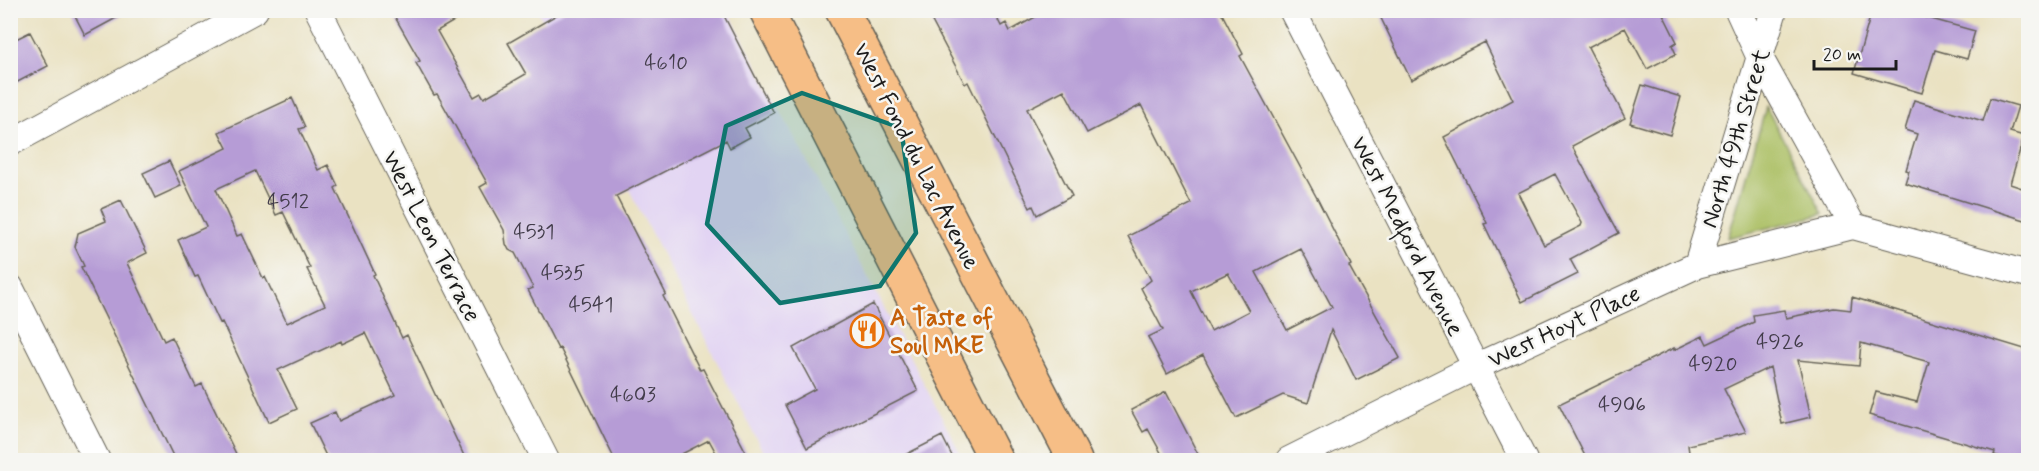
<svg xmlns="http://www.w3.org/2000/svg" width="2039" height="471" font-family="Mynerve,sans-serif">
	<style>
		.built { fill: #e2d4f3 }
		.green { fill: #abbf64; stroke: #646e40; stroke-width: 1.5 }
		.building { fill: #b69cd6; fill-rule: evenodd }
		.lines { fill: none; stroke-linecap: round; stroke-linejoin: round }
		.street-casing { stroke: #646156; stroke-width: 28 }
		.primary-casing { stroke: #646156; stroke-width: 36 }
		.street { stroke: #fff; stroke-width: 26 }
		.primary { stroke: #f6be86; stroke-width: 33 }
		.marked { fill: #0f766e; fill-opacity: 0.2; stroke: #0f766e; stroke-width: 4.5; stroke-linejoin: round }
		.labels { text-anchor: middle; stroke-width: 5; stroke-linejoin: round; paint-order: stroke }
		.number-label { font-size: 21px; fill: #423c4a }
		.street-label { font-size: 24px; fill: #1c1c1c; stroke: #f6f6f2 }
		.food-label { font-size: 24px; font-weight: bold; fill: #c56008; stroke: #f6f6f2; text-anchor: start }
	</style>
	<rect width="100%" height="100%" fill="#f6f6f2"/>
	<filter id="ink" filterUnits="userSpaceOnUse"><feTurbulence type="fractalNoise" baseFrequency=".0167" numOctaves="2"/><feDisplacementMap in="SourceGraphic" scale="12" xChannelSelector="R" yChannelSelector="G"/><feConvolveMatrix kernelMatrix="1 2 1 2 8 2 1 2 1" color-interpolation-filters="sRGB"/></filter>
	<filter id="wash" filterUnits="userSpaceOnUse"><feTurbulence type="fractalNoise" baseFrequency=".008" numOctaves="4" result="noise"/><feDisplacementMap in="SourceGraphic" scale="24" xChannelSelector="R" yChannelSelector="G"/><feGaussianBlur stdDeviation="1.35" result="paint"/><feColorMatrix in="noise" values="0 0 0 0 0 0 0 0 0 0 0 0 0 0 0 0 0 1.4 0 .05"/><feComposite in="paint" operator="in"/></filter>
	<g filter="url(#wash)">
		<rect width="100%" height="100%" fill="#eae2c2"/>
		<path class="built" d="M538,11H728L964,460H767Z"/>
		<path class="green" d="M1766,107L1823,214L1728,238Z"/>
		<g id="blocks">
			<path class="building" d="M72,10H131L85,35Z
				M391,10H473L437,31L474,97L481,93L484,98L526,74L508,43L565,10H721L774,113L745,128L750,137L730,148L726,140L616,196L666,294L663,296L700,370L703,369L750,460H720L709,440L670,460H615L560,348L558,349L528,290L533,288L515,253L509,250L506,244L504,230L480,187L487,183L437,94L434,95L416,63L420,61Z
				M926,10H993L1001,26L1006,23L1010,31L1048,10H1220L1243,54L1240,56L1318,200L1351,265L1349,266L1400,358L1356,380L1331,330L1308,403L1283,395L1236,418L1203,355L1167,374L1148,337L1163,330L1141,288L1151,280L1128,236L1191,204L1141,105L1087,133L1064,90L1027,109L1072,196L1037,215L1033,206L1030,208L968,82L965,84ZM1301,249L1332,307L1287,330L1256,272ZM1228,273L1249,311L1211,331L1191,291Z
				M1377,10H1661L1677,42L1672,45L1676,54L1647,69L1625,28L1588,47L1625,118L1572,146L1619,233L1570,259L1578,274L1522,302L1484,224L1487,223L1444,137L1513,100L1485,42L1411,80ZM1555,174L1582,223L1581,226L1544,245L1518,193Z
				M1872,10H1926L1924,17L1975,31L1967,59L1935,50L1922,93L1854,73Z
				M30,32L48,66L10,86V42Z
				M1642,85L1681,97L1670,135L1630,123Z
				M292,98L305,127L299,129L318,170L328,165L338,186L335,188L375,274L373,275L402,338L407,335L466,460H328L310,423L335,412L339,421L395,395L365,333L342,344L341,341L278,370L297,409L269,422L222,322L220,323L198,276L195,277L178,240L206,227L179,171L227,148L219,132ZM255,171L276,215L283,212L310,268L307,269L325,305L287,323L265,277L263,278L242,234L237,236L216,189Z
				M1990,98L2018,106L2010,132L2024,136L2010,184L2028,190V221L1905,183L1909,171L1906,170L1917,134L1905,130L1914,100L1983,121Z
				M169,161L181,186L155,198L143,173Z
				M121,200L147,253L127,263L164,341L172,337L196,387L202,384L239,460H175L81,267L84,266L75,247L78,233L106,221L101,209Z
				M1852,297L2028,350V437L2021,460H2011L1994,455L1995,452L1869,415L1876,392L1917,402L1929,362L1861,343L1859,366L1798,360L1811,417L1782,424L1770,367L1724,389L1746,432L1688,445L1690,460H1587L1559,404L1674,348V350L1703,336L1707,344L1754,322L1753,315L1784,310L1786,318L1834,308L1851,310Z
				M873,304L918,391L807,448L785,405L815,389L793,348Z
				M1166,392L1201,460H1165L1148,429L1143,432L1131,410Z
				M942,436L954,460H895Z"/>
		</g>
	</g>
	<g filter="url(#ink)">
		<use href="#blocks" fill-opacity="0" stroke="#646156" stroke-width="1.5"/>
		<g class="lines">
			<defs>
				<path id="street" d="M318,10L546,460
					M1292,10L1524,460
					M1738,10L1760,58L1853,226
					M10,143L255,10
					M1697,265L1774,10
					M10,287L97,460
					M1289,460L1475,367L1697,265L1853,226L2028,274"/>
				<path id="primary" d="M766,10L996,460
					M842,10L1075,460"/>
			</defs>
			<use href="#street" class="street-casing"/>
			<use href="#primary" class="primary-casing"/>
			<use href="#street" class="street"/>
			<use href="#primary" class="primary"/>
		</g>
	</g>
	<path class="marked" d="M802,93L901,128L916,233L880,286L780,303L707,224L726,126Z"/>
	<defs>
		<symbol id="restaurant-ring" viewBox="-11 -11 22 22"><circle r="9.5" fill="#f6f6f2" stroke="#e8710a" stroke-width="1.5"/><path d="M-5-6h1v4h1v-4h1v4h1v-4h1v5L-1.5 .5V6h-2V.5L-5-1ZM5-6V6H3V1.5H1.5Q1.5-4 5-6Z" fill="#e8710a"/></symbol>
	</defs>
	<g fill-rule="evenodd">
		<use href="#restaurant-ring" x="848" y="312" width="38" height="38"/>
	</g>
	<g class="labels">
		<g class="number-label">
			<text x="666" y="69">4610</text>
			<text x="288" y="208">4512</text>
			<text x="534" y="238">4531</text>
			<text x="563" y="279">4535</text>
			<text x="591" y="311">4541</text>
			<text x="1780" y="348">4926</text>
			<text x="1713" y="370">4920</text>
			<text x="633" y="401">4603</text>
			<text x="1622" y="411">4906</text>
		</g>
		<g class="street-label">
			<text transform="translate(1735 138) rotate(-73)" y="8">North 49th Street</text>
			<text transform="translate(917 156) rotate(63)" y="8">West Fond du Lac Avenue</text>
			<text transform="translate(432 236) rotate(63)" y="8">West Leon Terrace</text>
			<text transform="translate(1408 236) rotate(63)" y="8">West Medford Avenue</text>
			<text transform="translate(1564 326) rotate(-25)" y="8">West Hoyt Place</text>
		</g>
		<g class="food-label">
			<text x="890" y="325">A Taste of<tspan x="890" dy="28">Soul MKE</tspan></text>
		</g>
	</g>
	<rect width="2039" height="471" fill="none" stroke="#f6f6f2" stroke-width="36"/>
	<path d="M1814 60v9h82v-9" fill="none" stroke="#1c1c1c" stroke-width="3"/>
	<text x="1823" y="60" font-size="18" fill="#1c1c1c" stroke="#f6f6f2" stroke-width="4.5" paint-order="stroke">20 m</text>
</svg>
